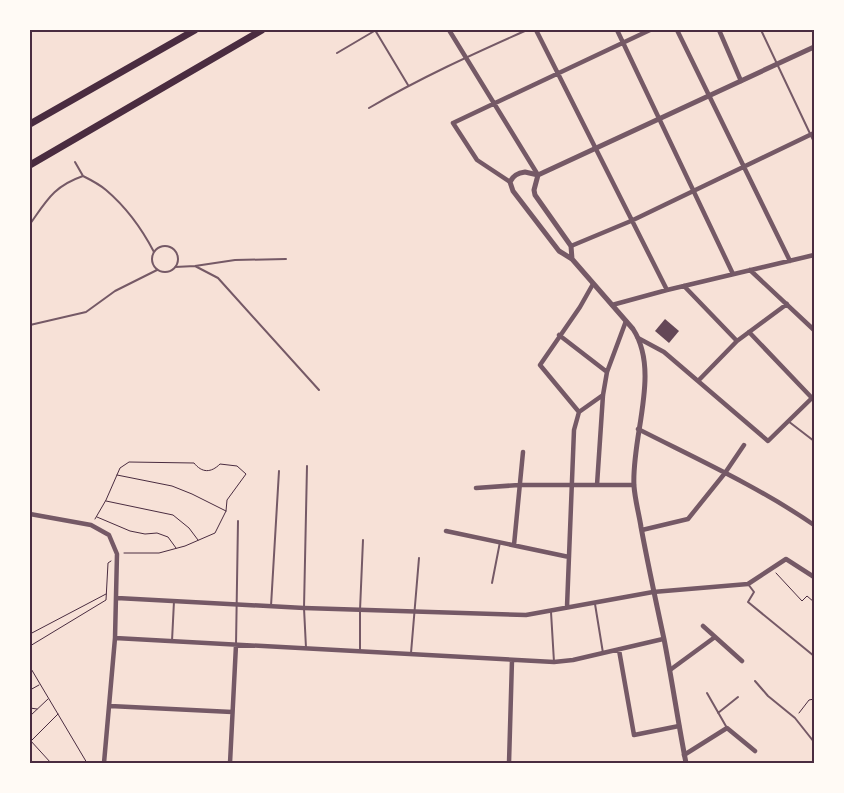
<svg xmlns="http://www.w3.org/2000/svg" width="844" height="793" font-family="'Space Grotesk',sans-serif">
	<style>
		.building { fill: #644757 }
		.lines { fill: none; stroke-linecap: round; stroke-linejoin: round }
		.path { stroke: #4a2c40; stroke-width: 1 }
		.service { stroke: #755966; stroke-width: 2 }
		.minor { stroke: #755966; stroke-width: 4.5 }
		.tertiary { stroke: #755966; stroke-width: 5 }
		.primary { stroke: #4a2c40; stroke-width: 7 }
		.neatline { fill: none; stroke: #4a2c40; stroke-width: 2 }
	</style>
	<rect width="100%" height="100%" fill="#f7e1d7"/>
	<path class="building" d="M665,319L679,331L669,343L655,331Z"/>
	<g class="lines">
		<path class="path" d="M117,475L172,486L192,494L226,511
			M106,501L173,515L189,528L198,540
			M97,517L130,531L145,534L157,533L168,537L176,548
			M95,519L106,500L120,468L129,462L194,463C202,473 211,473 220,464L237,466L246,474L227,500L226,511L215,533L185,546L159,553H124
			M776,573L802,601L807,596L814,602
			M30,634L106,594
			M30,646L106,600L108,563L111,561
			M30,667L87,763
			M30,690L39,685
			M30,708L37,709
			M799,713L809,700L814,699
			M30,716L48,699
			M30,740L51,763
			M30,742L58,714"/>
		<path class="service" d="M375,30L408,85
			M761,30L814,142
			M337,53L376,30
			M369,108C420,78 473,54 527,30
			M75,162L83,176
			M30,224C47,200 54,186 83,176C91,180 99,184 106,190C126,207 142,229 154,252
			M152 259a13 13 0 1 1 26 0a13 13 0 1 1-26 0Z
			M195,266L218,278L319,390
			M175,267L195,266L235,260L286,259
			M30,325L86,312L115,291L157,270
			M788,421L814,441
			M492,583L500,542
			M748,584L754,592L748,602L814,656
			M595,604L603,653
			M271,606L279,471
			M551,612L554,662
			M172,641L174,601
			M236,645L238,521
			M306,648L304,608L307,466
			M360,651V610L363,540
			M411,653L419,558
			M755,681L768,696L795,718L814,742
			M707,693L727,728
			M718,713L738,697"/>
		<path class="minor" d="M449,30L538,175
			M536,30L667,290
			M617,30L733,274
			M677,30L790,261
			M719,30L741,81
			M510,182L477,160L453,123L650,30
			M571,246L631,221L814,133
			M750,270L814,330
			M684,286L737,341
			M612,305L667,290L814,255
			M749,332L812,398
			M559,335L607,372
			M638,338L664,352L768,441L814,396
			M698,381L737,341L787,304
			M579,412L540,365L580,307L593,284
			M638,429C697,459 759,487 814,525
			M597,485L603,395L607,372L626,321
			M476,488L519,485H634
			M30,514L91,525L109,535L117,554L115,638L104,763
			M642,530L688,519L725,473L744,445
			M446,531L569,557
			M514,545L523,452
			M117,598L304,608L526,615L653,592L748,584L786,559L814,577
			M567,607L574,430L579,412L603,395
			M703,626L742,661
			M115,638L554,662L573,660L663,639
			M619,650L634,735L679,726
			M670,670L715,637
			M110,706L232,712
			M684,755L727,728L755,751
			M230,763L236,645
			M509,763L512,660"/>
		<path class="tertiary" d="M525,172L538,175L534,190L535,195L571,246L572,259L559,251L513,191L510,182C513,175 518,173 525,172Z
			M538,175L814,47
			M572,259L633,329C661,372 631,437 634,486C635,500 639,514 641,527C648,565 656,602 664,639C672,680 678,722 686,763"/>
		<path class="primary" d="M30,124L195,30
			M30,165L262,30"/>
	</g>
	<rect width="844" height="793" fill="none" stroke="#fffaf5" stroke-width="62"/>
	<rect x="31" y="31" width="782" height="731" class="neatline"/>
</svg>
